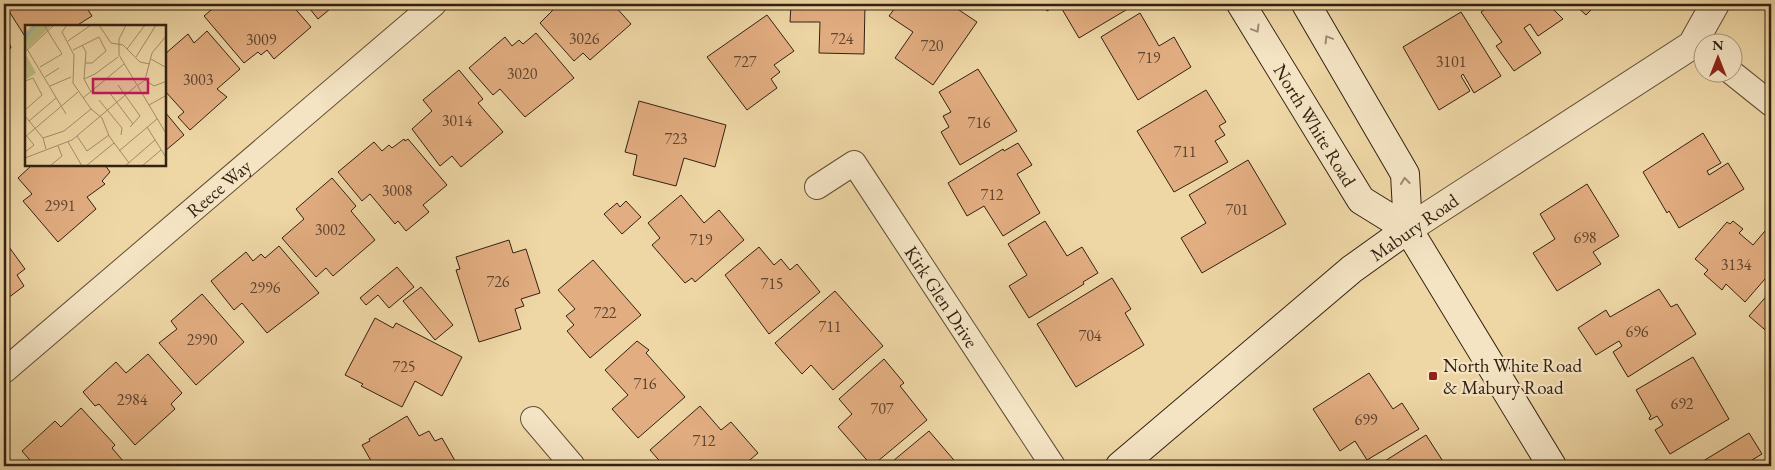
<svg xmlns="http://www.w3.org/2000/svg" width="1775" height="470" font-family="'EB Garamond',serif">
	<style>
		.building { fill: #e2ad80; stroke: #332112 }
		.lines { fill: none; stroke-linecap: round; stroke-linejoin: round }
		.minor-casing { stroke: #624e37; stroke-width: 26 }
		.tertiary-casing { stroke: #624e37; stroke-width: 30 }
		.secondary-casing { stroke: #332112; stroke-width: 30 }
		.minor { stroke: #f4e4c4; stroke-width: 24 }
		.tertiary { stroke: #f4e4c4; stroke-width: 28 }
		.secondary { stroke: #f4e4c4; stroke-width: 28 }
		.oneway { stroke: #9d8c74 }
		.poi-dot { fill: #8f2418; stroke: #f4e4c4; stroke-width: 2 }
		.labels { text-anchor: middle; stroke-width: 4.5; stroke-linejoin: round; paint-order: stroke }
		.number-label { font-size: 16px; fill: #5f442e }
		.street-label { font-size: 19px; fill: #332112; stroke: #f4e4c4 }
		.poi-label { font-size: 19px; fill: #332112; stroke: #f4e4c4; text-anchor: start }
		.inset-river { fill: none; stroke: #9cb7b0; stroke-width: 2.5 }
		.inset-road { fill: none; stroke: #a38e6a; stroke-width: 1 }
		.view { fill: #c2185b; fill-opacity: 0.15; stroke: #c2185b; stroke-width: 2.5 }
		.inset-edge { fill: none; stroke: #332112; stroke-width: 2.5 }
	</style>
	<rect width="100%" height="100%" fill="#eed6a5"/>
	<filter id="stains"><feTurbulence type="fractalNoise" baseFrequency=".004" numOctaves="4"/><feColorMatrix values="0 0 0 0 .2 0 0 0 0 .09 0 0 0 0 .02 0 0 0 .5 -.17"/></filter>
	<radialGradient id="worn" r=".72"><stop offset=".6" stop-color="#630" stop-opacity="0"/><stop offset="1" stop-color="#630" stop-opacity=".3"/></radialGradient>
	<path class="building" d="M84,4L92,16L76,26H26V38L5,5Z
		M218,4H279L282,8L291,4L311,27L274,59L267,50L261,55L258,52L244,63L204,16Z
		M306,4H336L318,19Z
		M559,4H613L631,24L590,60L583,53L574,61L540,23Z
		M791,4H865L864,54L819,53L820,22H790Z
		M898,4H950L977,22L933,85L895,58L913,32L889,16Z
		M1043,4H1136L1079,38L1059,4L1047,11Z
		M1493,4H1548L1563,19L1538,36L1530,24L1524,28L1541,53L1514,71L1496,46L1502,42L1481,12Z
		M1574,4H1597L1586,15Z
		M1461,12L1501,76L1474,93L1463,74L1461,76L1470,91L1439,110L1403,47Z
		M1140,13L1159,46L1174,37L1191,67L1138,100L1101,37Z
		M767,15L794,51L774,65L780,72L771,79L777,88L747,110L707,57Z
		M6,16L9,24L4,26L11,48L4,50V17Z
		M207,31L240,69L217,89L227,97L190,130L178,117L184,112L165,91V54L188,34L194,43Z
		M536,33L574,78L525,117L500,89L493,95L469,68L505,37L512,46L519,40L523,44Z
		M978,69L1017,131L960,165L941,132L949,127L943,116L951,112L939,92Z
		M459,70L483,99L478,103L503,132L461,167L452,156L440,166L412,129L432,111L423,100Z
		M1206,90L1226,122L1219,126L1225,135L1215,141L1228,162L1174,192L1137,131Z
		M639,101L726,125L715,167L684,158L676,186L633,175L637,155L625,152Z
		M165,112L184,135L165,151Z
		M1703,133L1721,163L1707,171L1709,175L1728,163L1744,189L1679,228L1669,211L1667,213L1643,172Z
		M404,139L405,141L408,139L447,185L423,205L429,212L406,231L398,221L395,224L370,194L362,201L338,172L374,142L382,151L389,145L392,148Z
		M1018,143L1032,165L1017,174L1040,213L1003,236L984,206L967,216L948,183L1003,149L1004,151Z
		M1248,160L1286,224L1202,273L1181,238L1206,223L1189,195Z
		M32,165H105L110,172L102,181L105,184L87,197L96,209L58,242L23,201L32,194L18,178Z
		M332,178L356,206L351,211L375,240L333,276L326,268L316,277L282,238L304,219L296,209Z
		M1587,184L1619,236L1593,252L1601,264L1557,291L1533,253L1555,239L1540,214Z
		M681,195L704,223L719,210L744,240L695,282L692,278L685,283L652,245L660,238L648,223Z
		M626,201L641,217L622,234L604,214L617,203L620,207Z
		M1045,221L1067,256L1082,247L1098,273L1083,282L1084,284L1029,318L1009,286L1027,275L1008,244Z
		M1733,221L1743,229L1739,233L1753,245L1765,231L1771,236V272L1745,302L1726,284L1722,290L1704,274L1708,270L1695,259L1727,222L1730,224Z
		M4,240L25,269L17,275L24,286L4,301Z
		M509,240L513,253L526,249L540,293L521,299L524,306L515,309L521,329L479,342L456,270L460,269L456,257Z
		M279,246L319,293L267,333L242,303L234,310L211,281L246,252L253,261L261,254L265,258Z
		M759,247L774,265L781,259L790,270L797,264L820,292L769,334L725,275Z
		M593,260L641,315L590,358L567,331L574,325L566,316L575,309L558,290Z
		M397,267L414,287L389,308L378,295L366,305L360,298Z
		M1112,278L1131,309L1125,313L1144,345L1076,387L1037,324Z
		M421,287L453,325L435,340L403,301Z
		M1659,289L1671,307L1677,304L1696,334L1628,377L1613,352L1622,346L1619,341L1596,355L1578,328L1606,310L1610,317Z
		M835,291L883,346L833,390L811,365L802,374L775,343Z
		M1771,291V335L1749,316Z
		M202,294L244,342L196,385L159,343L177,329L171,321Z
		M375,318L393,328L396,323L462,357L442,396L415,381L402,407L361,386L363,384L345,375Z
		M637,341L649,350L646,353L685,397L638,438L612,409L628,395L605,370Z
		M148,354L182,393L171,404L175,409L135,445L99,404L95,406L83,392L116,362L126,373Z
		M1693,357L1729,419L1670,454L1655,430L1663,425L1657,416L1650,420L1649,418L1651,416L1636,390Z
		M884,359L904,383L900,386L927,420L872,466L838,427L852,414L839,399Z
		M1369,373L1393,409L1402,403L1419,429L1367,460L1355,441L1340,451L1313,409Z
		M700,406L721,430L731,422L758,453L743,466H664L650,450Z
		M81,408L115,445L112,448L124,462L120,466H35L22,451L55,421L61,427Z
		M407,416L419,436L429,431L435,441L442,438L458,466H374L362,445L370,441L369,439Z
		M929,431L959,466H887Z
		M1749,433L1762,454L1752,460L1757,466H1695Z
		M1426,435L1446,466H1377Z"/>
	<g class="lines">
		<defs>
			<g id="minor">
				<path d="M1731,72L1771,104"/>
				<path id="s1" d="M817,187L854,163L1053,466"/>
				<path id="s2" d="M4,371L434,4"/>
				<path d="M533,419L573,466"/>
			</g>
			<path id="tertiary" d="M1408,229L1692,45L1715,4"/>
			<g id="secondary">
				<path id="s3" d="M1241,4L1361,200L1408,229L1552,466"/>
				<path d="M1306,4L1405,174L1408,229"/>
				<path d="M1120,466L1352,269L1408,229"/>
			</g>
		</defs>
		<use href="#minor" class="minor-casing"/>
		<use href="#tertiary" class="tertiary-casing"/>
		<use href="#secondary" class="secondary-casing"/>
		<use href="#minor" class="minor"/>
		<use href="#tertiary" class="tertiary"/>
		<use href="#secondary" class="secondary"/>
	</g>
	<defs><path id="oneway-chevron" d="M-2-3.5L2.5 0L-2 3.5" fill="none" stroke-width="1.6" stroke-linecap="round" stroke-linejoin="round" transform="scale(1.25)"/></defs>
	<g class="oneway">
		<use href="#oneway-chevron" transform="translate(1256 29) rotate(59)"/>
		<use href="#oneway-chevron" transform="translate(1328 39) rotate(-121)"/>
		<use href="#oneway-chevron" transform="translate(1405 181) rotate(-96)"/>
	</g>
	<rect class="poi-dot" x="1428" y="371" width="10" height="10" rx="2.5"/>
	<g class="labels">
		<g class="number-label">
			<text x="584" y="44">3026</text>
			<text x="842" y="44">724</text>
			<text x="261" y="45">3009</text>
			<text x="932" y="51">720</text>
			<text x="1149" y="63">719</text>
			<text x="745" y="67">727</text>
			<text x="1451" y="67">3101</text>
			<text x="522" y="79">3020</text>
			<text x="198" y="85">3003</text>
			<text x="457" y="126">3014</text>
			<text x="979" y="128">716</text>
			<text x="676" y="144">723</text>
			<text x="1185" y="157">711</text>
			<text x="397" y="196">3008</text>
			<text x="992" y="200">712</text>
			<text x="60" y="211">2991</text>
			<text x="1237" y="215">701</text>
			<text x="330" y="235">3002</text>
			<text x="1585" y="243">698</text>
			<text x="701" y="245">719</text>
			<text x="1736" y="270">3134</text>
			<text x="498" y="287">726</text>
			<text x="772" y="289">715</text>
			<text x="265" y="293">2996</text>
			<text x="605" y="318">722</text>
			<text x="830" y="332">711</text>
			<text x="1637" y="337">696</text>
			<text x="1090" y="341">704</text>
			<text x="202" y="345">2990</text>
			<text x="404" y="372">725</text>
			<text x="645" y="389">716</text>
			<text x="132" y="405">2984</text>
			<text x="1682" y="409">692</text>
			<text x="882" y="414">707</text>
			<text x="1366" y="425">699</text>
			<text x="704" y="446">712</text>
		</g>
		<g class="street-label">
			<text dy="7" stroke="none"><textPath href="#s3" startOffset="142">North White Road</textPath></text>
			<text dy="7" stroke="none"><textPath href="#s2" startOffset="282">Reece Way</textPath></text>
			<text transform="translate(1414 227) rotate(-35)" y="7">Mabury Road</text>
			<text dy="7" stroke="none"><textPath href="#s1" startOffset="204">Kirk Glen Drive</textPath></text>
		</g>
		<g class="poi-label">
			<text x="1443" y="372">North White Road<tspan x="1443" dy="22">&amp; Mabury Road</tspan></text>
		</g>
	</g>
	<g transform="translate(25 25)">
		<rect width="141" height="141" fill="#eed6a5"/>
		<path d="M7,0H27L0,26V8ZM0,28L11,48L0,55Z" fill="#bebc83"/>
		<path class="inset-river" d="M0,14L10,0"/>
		<path class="inset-road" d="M42,0L37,7L49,30L48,58L66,84L77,93L84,111L104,138M74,0L86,18L98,20L115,37L125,39M101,0L94,14V30L142,110M43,16L66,0M57,20L61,27L59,54L66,67M2,24L41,89M102,24L120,0M48,25L74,12L81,26L67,38H60M0,27L29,0M111,32L131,0M126,34L142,43M15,42L37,29L19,0M20,52L34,43M59,54L70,49L93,32M120,55L129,61L142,56M0,56L8,53L17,70L0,85M93,60L115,91L105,102M113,60L120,55L127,28L142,10M25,61L46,52M84,67L108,99M58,73L99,39M74,75L97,103L96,110M124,80L142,70M0,91L18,113L21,124M4,96L31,73M122,102L142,134M52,111L62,126L84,110M0,112L53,67M18,113L39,106L66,84M43,117L57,141M94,126L132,94M0,127L9,120L0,109M0,133L47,115L111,61M25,141L37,131L33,121M61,141L89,118M100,141L130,115M117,141L136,125"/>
		<path class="view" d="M68,54H123V68H68Z"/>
		<rect width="141" height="141" class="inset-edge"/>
	</g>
	<rect width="1775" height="470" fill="none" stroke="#eed6a5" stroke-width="20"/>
	<rect x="5" y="5" width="1765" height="460" fill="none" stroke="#332112" stroke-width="2.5"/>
	<rect x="10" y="10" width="1755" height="450" fill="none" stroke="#332112"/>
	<g transform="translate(1718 58)"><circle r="24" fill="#f4e4c4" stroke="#a7967d"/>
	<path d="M0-4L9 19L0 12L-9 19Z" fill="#8f2418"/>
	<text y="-8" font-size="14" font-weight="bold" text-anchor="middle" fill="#332112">N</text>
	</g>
	<rect width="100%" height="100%" filter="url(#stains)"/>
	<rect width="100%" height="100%" fill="url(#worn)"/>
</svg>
